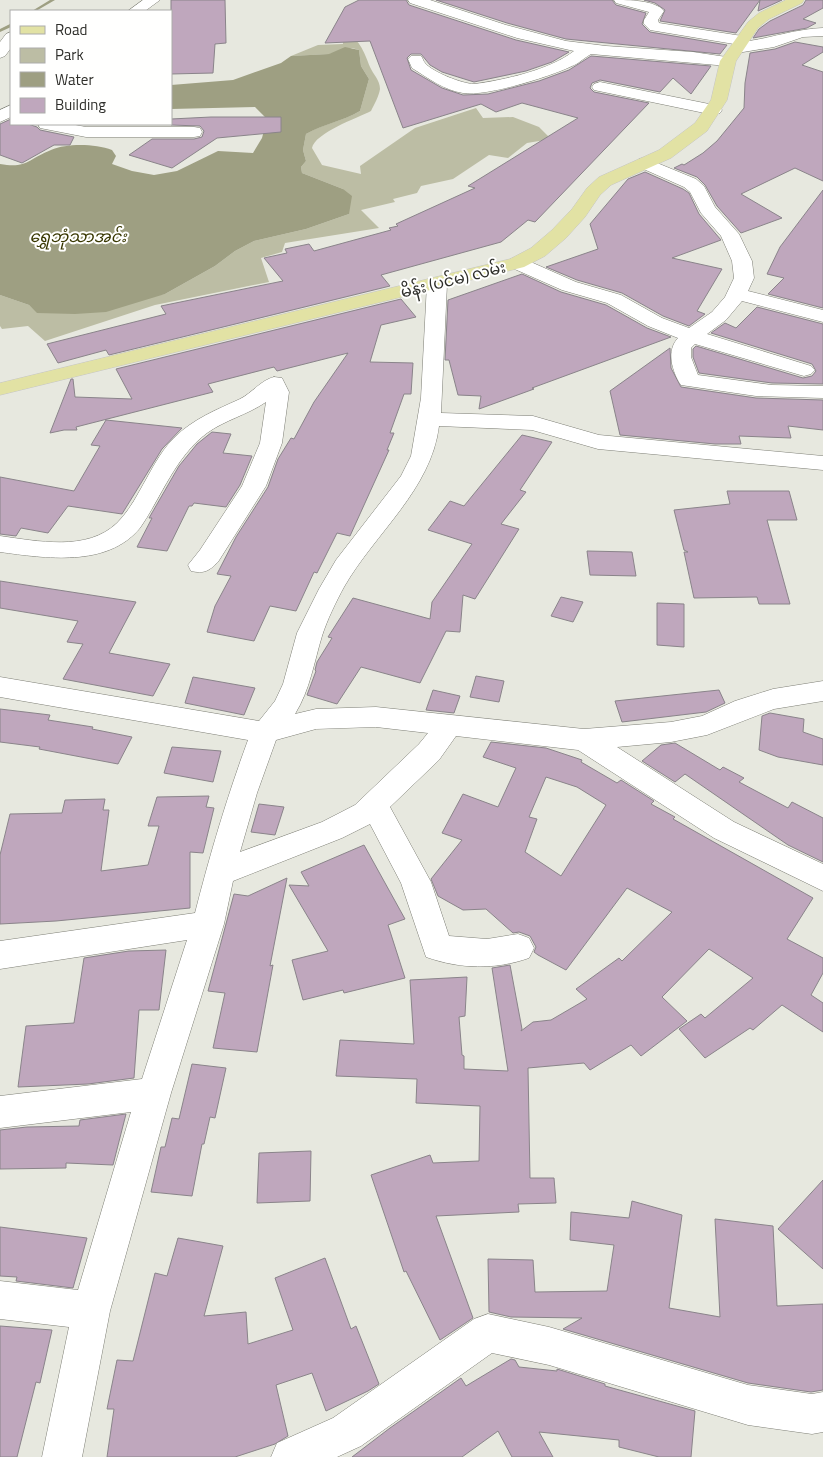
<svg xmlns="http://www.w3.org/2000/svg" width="823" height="1457" font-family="'Titillium Web','Noto Sans Myanmar',sans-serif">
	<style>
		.green { fill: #bcbda4 }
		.water { fill: #9e9f82 }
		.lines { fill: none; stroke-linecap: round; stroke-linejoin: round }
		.stream { fill: #9e9f82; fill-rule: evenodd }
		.building { fill: #bfa7bd; stroke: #8a848a; fill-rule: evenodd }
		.street-casing { stroke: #7e7f76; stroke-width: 1 }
		.primary-casing { stroke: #c5c5c4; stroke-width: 1 }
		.street { fill: #fff; fill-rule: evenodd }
		.primary { fill: #e2e2a4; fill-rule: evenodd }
		.labels { text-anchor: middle; stroke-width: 4; stroke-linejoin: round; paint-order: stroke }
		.far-water-label { font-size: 16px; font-style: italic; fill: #383700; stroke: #fffffe }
		.far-street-label { font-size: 16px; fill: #2f2f2b; stroke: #fffffe }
	</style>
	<rect width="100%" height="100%" fill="#e7e8df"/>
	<path class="green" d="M342,32C359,36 364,52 370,67C373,74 380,80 380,89C379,96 374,105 371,111C357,118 315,133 312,148L322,165L361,174L360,166L415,128L476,108L483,118L513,117L539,127L551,139L527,143L508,158L489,155L453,179L421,186L417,193L393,199L395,202L361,210L379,228L285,243L282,252L261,258L269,282L155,305L45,341L28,326L2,329L0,326V295L29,305L38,313L165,294L215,266L235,251L254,241L306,229L349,214L343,189L302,173L301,167L306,161L303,150L306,134C323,124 343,121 360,111L369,79L361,66L359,50L352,48L330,54L291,56L318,45L343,44Z"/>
	<path class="water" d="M345,47L359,50L361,66L369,79L360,111C343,121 324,124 306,134L303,150L306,161L301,167L302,173L343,189L352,196L349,214L306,229L254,241L235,251L215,266L165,294L106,312L75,314L37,313L29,305L0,295V164C27,169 28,159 51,150C68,143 95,144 112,150L116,156L112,164L132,171L154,175L177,171L218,151L253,153L262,138L267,119L255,107L171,109V85L233,80L281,63L291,56L329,54Z"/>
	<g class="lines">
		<path class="stream" d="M50,0H55L36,11H32Z
			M10,24H11V27L0,32V29Z"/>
	</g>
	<path class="building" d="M171,0H225L226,43L215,44L213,73L171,74Z
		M359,0H406L409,5L516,40L569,52L552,62L526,71L474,82L442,72L430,65L421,54H411L407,58L411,70L442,88L463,95L488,94L539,81L569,70L591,56L711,66L691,94L673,78L660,92L600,80L592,83L590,88L594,92L649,103L535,222L528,220L501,242L381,275L390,286L109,355L106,350L58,363L47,344L166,314L161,306L283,281L264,258L287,253L285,249L309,244L314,251L391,230L389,228L398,226L396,224L475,188L468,186L578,118L522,103L496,112L481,104L403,128L370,41L325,43L345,7Z
		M436,0H612L616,5L646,13L642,24L650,32L727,45L720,54L566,39L507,23Z
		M644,0H782L758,11L760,0L736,33L660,21L665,10L655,3Z
		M806,0H823V8L803,19L816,23L807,28L753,38L759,29L770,21L803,5Z
		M795,42L823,47V52L802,65L823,72V181L795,168L741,194L782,218L741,233L717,206L705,185L697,177L674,168L682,164L684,165L703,153L717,141L744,108L745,83L750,53L775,49Z
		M211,117H281V132L217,138L172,168L129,155L152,139H194L202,137L204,131L200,126L171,125V119Z
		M11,119V124H28L37,127L40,130L74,137L70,145H54L22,163L0,155V124Z
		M645,172L683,189L689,193L699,214L721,240L672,258L722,269L697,311L705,314L689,326L663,316L622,293L577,280L546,267L598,249L590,224L628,179Z
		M823,190V308L768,294L784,278L767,274L780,247Z
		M522,274L561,292L606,305L647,328L671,337L532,388L534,389L479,409L481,396L458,395L449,360H445L448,300Z
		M401,299L416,317L381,325L370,362L413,363L411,394H404L390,433H394L387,450H389L350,536L337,533L317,573L314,572L296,611L270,606L254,641L207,632L215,606L231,576L217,574L236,537L268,487L278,459L291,438L294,439L314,402L348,353L277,371L274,367L208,384L213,392L76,427L77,430H64L50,433L71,379H73L75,397L132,399L116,369Z
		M757,307L823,324V384L772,383L699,373L693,357V349L696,346L803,378L812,376L816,371L812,364L711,333L725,323L736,328Z
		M670,348L671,368L681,387L756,398L823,400V430L788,426L791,438L739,436L741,444H715L620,435L610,391Z
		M106,420L182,428L162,449L122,514L68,506L48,533L21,528L16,536L0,534V477L74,491L100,446L91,445Z
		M212,432L231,434L223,453L252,456L240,485L226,507L194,503L192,506H189L167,551L137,547L152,518H149L179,466L197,444Z
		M522,435L552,442L520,490L526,492L501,524L519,529L475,599L463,595L460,632L446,631L420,683L361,667L337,704L307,695L316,671L315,670L317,662L332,638L328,637L353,598L430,619L432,602L472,544L428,530L450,501L464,506Z
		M727,491H789L797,520H767L790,604H759L757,597L694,598L684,552H688L684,550L674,510L730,504Z
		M587,551L632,552L636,576L590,575Z
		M0,581L136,602L109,653L170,664L153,696L63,679L83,644L67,642L78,621L0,608Z
		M561,597L583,602L573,622L551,616Z
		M657,603L684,604V647L657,645Z
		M476,676L504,681L499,702L470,697Z
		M193,677L255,688L244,715L185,703Z
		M433,690L460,696L454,713L426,710Z
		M719,690L725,703L706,712L622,722L615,701Z
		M0,709L50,715L48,720L93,727L92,729L132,737L118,764L39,749L40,747L0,742Z
		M770,713L804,719L803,732L823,739V765L778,757L759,750L762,716Z
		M491,742L546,748L582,760L581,762L617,783L621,780L654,801L651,804L675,817L673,819L813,898L787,939L823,958V973L811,995L823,1003V1032L782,1005L753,1030L750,1028L705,1058L679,1029L701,1014L705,1018L753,978L709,949L662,997L687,1021L641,1056L631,1045L590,1070L584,1063L528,1068L530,1178H554L556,1203L518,1204L519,1212L436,1216L473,1318L440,1340L406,1271L404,1272L371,1175L430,1155L433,1163L479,1161L480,1106L416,1103L417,1079L336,1076L340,1040L414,1044L410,980L467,977L465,1016L459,1017L462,1055L464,1056V1069L508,1071L492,968L510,965L522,1029L521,1031L533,1022L551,1020L587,999L576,989L619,958L622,961L672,912L627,888L566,970L538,955L534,952L536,947L530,936L519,932L513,933L486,909L463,910L438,896L431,879L462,840L442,833L463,794L498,807L516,768L483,757ZM546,777L577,787L606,805L561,876L525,852L537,819L529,817Z
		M675,743L720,770L723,767L744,778L739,782L788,808L792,802L823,818V862L788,845L685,774L675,782L642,761L661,745Z
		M172,747L221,751L213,782L164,773Z
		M209,796L206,807L214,808L203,853L190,852V908L56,921L0,924V855L10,814L62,813L65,800L105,799L103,810H109L101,871L148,865L159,826H148L157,797Z
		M259,804L284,807L275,835L251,832Z
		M364,845L405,919L388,925L405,978L344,993L343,990L303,1000L292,960L328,951L289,885L309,886L301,872Z
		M287,878L270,966L273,965L257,1052L213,1048L225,993L208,991L234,894L248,896Z
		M166,950L159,1010H139L134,1078L88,1084L18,1087L26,1026L74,1023L84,958L129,951Z
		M192,1064L226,1068L215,1118L210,1117L204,1144H202L192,1196L151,1192L161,1147H165L172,1118L179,1119Z
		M126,1114L113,1165L66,1163V1168L0,1169V1130L27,1127L79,1126L80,1120Z
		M311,1151L310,1201L257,1203L259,1153Z
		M823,1180V1269L778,1229Z
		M632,1201L682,1215L669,1308L720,1317L715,1219L773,1226L777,1306L823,1304V1390L811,1392L748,1383L563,1329L582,1318L511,1317L489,1312L488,1259L533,1260L535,1292L607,1291L614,1245L570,1240L571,1212L629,1218Z
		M0,1227L87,1238L73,1288L16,1281L17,1277L0,1276Z
		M178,1238L223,1246L204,1316L246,1312L248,1344L293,1330L275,1278L325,1258L351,1329L356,1326L379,1384L368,1391L326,1411L312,1373L276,1385L288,1436L275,1444L235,1457H107L114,1409H107L117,1360L133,1361L155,1273L167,1276Z
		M0,1326L52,1330L40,1383L36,1382L17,1457H0Z
		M511,1359L515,1360L519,1367L557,1371V1369L605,1384V1386L695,1411L691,1457H659L619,1447V1440L539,1432L553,1457H512L498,1431L462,1457H352L390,1428L461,1378L466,1386Z"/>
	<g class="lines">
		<defs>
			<path id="street" d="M143,0H160L145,11H128Z
				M408,0H430L506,25L566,41L606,46L693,52L733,58L736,61L733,64L728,66L591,54C586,57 582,60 578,63C557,75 486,97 463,93C444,90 428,78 412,68L408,59L411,56H421C423,58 423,61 425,63C432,72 463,84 474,84C504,80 550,70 574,51L517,38L410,3Z
				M614,0C629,0 655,0 664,11L658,20L659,23L742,36L747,38L749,41C775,37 796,29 823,28V36L803,37L774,47L737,53L732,51L729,48L734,44L650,30L644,24V20L649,12L616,3Z
				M11,32V48L5,56L0,58V42L6,34Z
				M600,82L714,105L720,107L722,110L720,113L714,115L594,90L592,87L594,84Z
				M11,105V117L0,122V110Z
				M38,124H70L86,127H194L200,128L202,132L200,136L194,137H86L40,128Z
				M645,158L696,179L704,186L715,207L739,234L752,261L754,278L748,291L823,310V322L742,301L726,320L707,334L811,366L815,370L811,374L804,376L797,374L695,344L691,348V357L698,375L772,385L823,386V398L756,396L681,385C672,371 666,351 678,338L648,326L607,303L562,290L510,267L507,263L510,259L517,257L524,259L576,282L621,295L662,318L689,328L712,312L725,297L734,278L732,261L721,236L701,213L690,192L684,187L639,167L636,163L639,159Z
				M437,278L444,280L447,284L441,413L533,416L599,435L823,456V470L598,449L532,430L439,426C431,490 375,533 344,587C336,602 327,620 322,636C314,662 310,690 295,714L316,709L376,707L584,729L671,722L702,716L735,701L773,689L823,681V701L774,709L707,735L671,742L617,747L734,822L823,864V891L714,838L578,750L456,736L439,760L390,807L431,882L449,936L487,939L518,934L529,938L534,948L529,958C495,970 460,969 426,957L401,883L370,824L342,838L233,881L224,924L171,1093L110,1311L82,1457H42L69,1327L0,1319V1281L78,1290L131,1112L0,1128V1096L142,1079L187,940L0,969V941L195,913C210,854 227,797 248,740L0,697V677L259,721L275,701L283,684L297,633L319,589L336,560L401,476L411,456L421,398L427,284L430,280ZM376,727L428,733L419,744L355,805L322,822L240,852L257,793L276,740L316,729Z
				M274,377L282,378L289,392L282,443L266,486L218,562C209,571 204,574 191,571L188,565L200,550L242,486L260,443L266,402C247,415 225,420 207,433C175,457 162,496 140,528C107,568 45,558 0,552V536C37,541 87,552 117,523C126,514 133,503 139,492C150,473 159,453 174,438C193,419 216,410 240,399C252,393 261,380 274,377Z
				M488,1314L549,1327L748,1385L812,1394L823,1392V1432L812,1434L748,1425L549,1365L492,1353L361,1446L337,1457H271L277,1443L333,1418L474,1319Z"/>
			<path id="primary" d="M786,0H804L802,3L769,19L758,28L736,61L727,100L707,131L671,158L611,185L600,195L585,217L566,238L545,256L524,267L0,395V383L510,259L531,248L552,230L572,209L587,188L599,177L659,150L695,123L711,100L720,61L748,22L759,13Z"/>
		</defs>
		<use href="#street" class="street-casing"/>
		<use href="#primary" class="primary-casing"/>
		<use href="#street" class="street"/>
		<use href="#primary" class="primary"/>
	</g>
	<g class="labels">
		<g class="far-water-label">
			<text x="78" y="242">ရွှေဘုံသာအင်း</text>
		</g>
		<g class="far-street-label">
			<text transform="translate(453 279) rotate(-14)" y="6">မိန်း (ပင်မ) လမ်း</text>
		</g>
	</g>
	<rect x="10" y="10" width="162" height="115" fill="#fffffe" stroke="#acacaa"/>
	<rect x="20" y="26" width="25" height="8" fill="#e2e2a4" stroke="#acacaa"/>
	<text x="55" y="35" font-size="15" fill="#2f2f2b">Road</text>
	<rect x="20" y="48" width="25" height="15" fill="#bcbda4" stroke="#acacaa"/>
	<text x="55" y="60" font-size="15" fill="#2f2f2b">Park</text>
	<rect x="20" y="72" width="25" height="15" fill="#9e9f82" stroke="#acacaa"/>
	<text x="55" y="85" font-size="15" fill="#2f2f2b">Water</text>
	<rect x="20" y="98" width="25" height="15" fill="#bfa7bd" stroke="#acacaa"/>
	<text x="55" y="110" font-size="15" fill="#2f2f2b">Building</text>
</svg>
